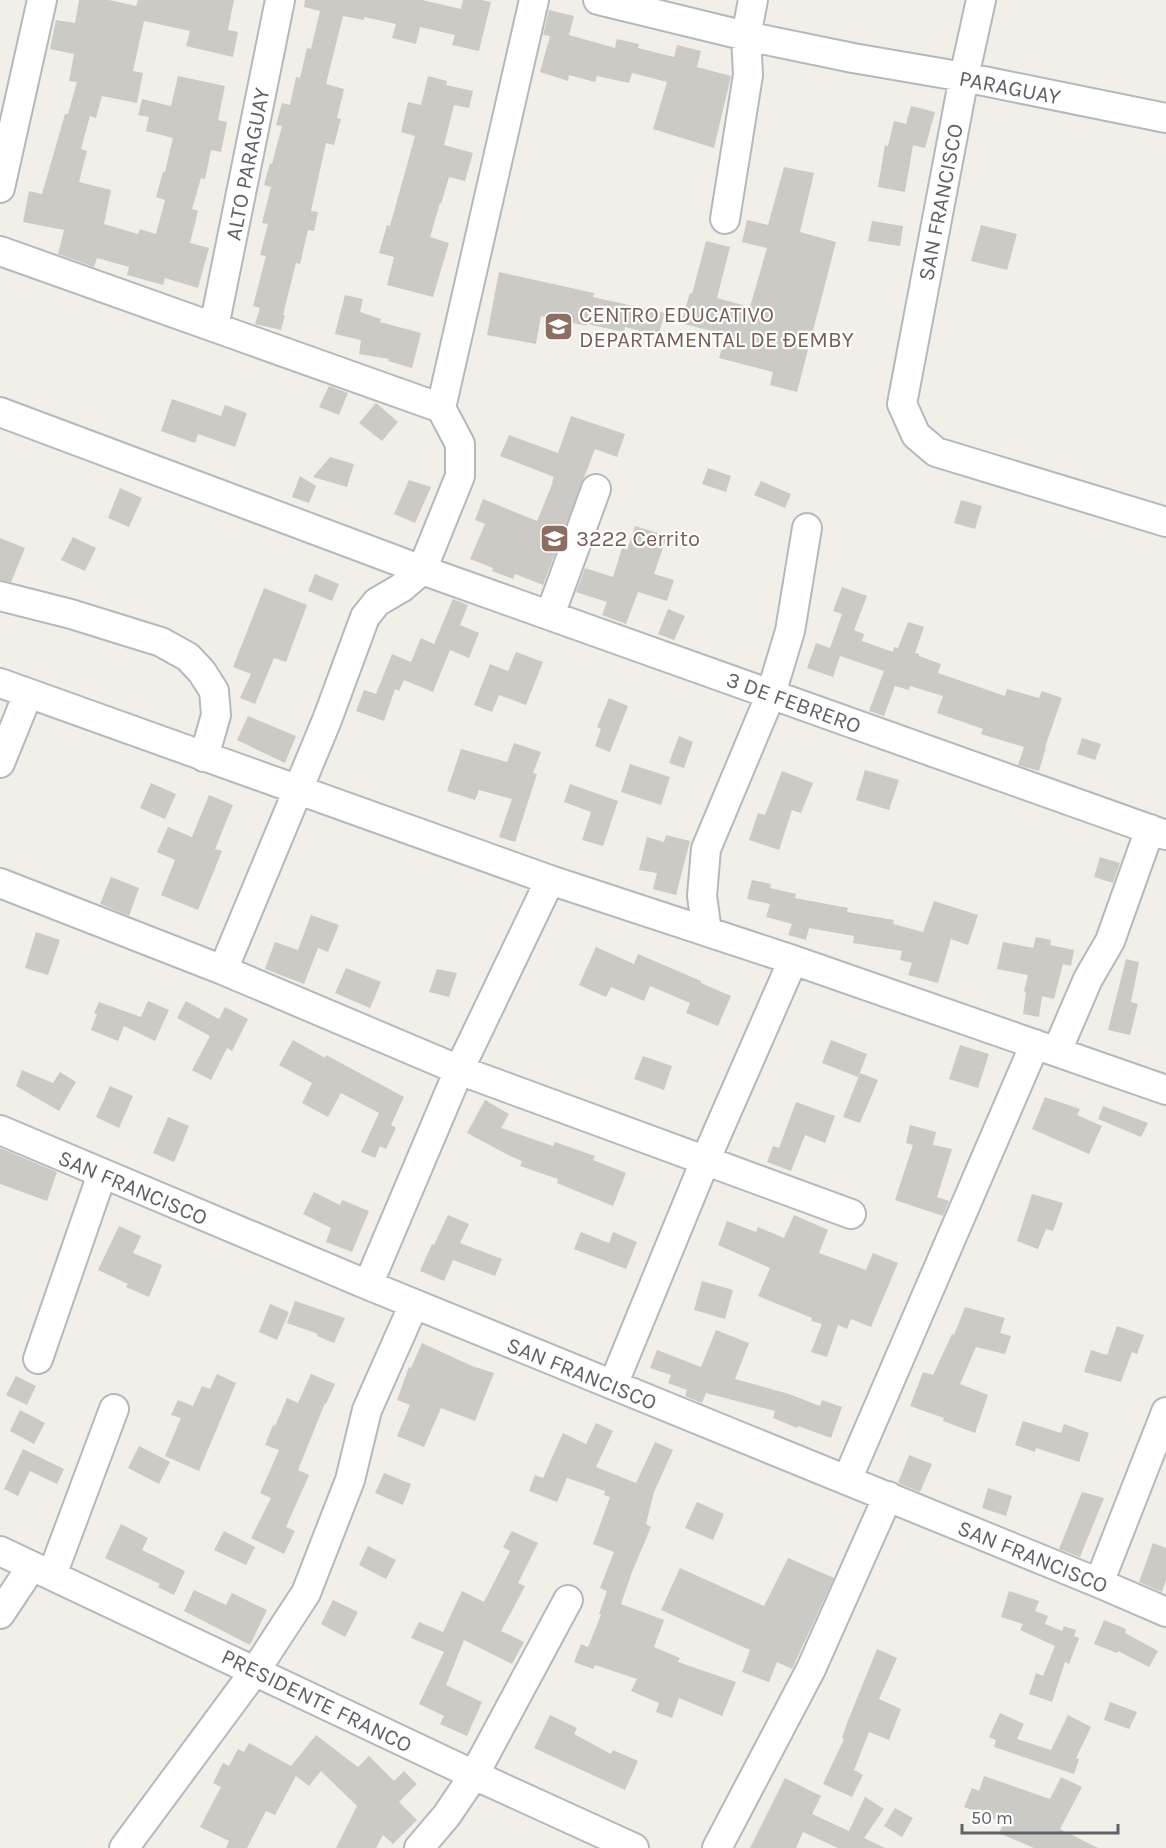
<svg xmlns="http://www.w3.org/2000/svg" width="1166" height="1848" font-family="Karla,sans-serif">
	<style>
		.building { fill: #cccac5 }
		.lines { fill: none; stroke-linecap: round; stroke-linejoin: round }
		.minor-casing { stroke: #b5b8bc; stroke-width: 32 }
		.minor { stroke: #fff; stroke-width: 28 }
		.labels { text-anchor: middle; stroke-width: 4.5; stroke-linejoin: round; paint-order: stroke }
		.street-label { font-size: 22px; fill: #5f6368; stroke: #fff }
		.education-label { font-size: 22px; fill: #785e54; stroke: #fff; text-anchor: start }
	</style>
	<rect width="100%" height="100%" fill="#f1efe8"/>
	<path class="building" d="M79,0H109L136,6L138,0H234L228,30L238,32L233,57L186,46L190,31L144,21L133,71L143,73L137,103L102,96L96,118L90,116L81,149L87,151L79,182L111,190L104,224L138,234L140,229L156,234L165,200L156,197L163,172H165L173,138L146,131L149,117L138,115L142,99L171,106L178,76L225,86L218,120L227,122L221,152L211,150L205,179L201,178L192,209L198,211L190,243L209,248L198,288L165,278L163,285L127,275L129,267L97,258L94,267L58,254L64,230L23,222L29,191L42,194L65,114H68L77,82L69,81L74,54L50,49L56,20L75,23Z
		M305,0H422L461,9L463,0H482L491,2L479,51L452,45L455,35L420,27L416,44L392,38L396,24L364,17V20L343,16L326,84L344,89L337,118L341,119L334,145L326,143L311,211L318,212L314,231L308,230L300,264L296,263L283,315H285L281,330L255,324L260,308L253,306L266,256L260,255L268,224L262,223L271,187L264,185L270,163L272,164L282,126L276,125L282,103L290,105L296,77L300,78L307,48L311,49L320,11L304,7Z
		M549,10L574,16L569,35L615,48L617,39L639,44L638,48L674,57L677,45L701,51L697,67L731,76L714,148L653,129L667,82L632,73L629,83L597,76L595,82L569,75L568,81L540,72L550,36L543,35Z
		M428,76L447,81L446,85L473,91L469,108L454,105L444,145L473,153L465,181L449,177L441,204L440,203L430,237L449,243L433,297L387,285L394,257L379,253L387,225L390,226L415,136L401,132L408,102L421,105Z
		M911,106L935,112L925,148L913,145L905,192L878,187L885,145L888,146L894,121L906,124Z
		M784,167L814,173L800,232L836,242L797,392L770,385L773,372L719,358L726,335L681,323L690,293L692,294L706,241L730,247L717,298L750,307L767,248L742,242L747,220L768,225Z
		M872,221L903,226L900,246L868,241Z
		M981,225L1017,234L1007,270L971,261Z
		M499,272L594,293L593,297L665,313L658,336L625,327L624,332L587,324V326L541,316L536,344L487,335Z
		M345,295L363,299L360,312L381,319L380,322L421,333L412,368L388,361L389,359L359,354L361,340L335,334Z
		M329,386L348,393L339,415L319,407Z
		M172,399L221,416L225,405L247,413L235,447L198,434L195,443L161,431Z
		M376,403L398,422L382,441L359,423Z
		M571,416L625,434L617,457L595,449L543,585L515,574L513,579L492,571L493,568L470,559L485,524L475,520L483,499L537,521L553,482H552L554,477L500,456L509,435L558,453Z
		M330,457L354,464L347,487L313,477Z
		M708,468L731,476L726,492L702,484Z
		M300,476L316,486L309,503L292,497Z
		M409,480L431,487L415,523L394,514Z
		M761,481L791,494L785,508L754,495Z
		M120,488L142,498L129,527L108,518Z
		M961,500L982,506L975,529L954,523Z
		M635,526L667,536L654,574L674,580L667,601L638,592L626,624L602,615L607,602L576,592L585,568L613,577L622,548L627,550Z
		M73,537L96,548L85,571L61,560Z
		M0,538L25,548L11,582L0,580Z
		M315,574L339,584L332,601L308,591Z
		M842,587L867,596L854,630L864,634L862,641L893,652L894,647L898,648L908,622L924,627L915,653L919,654V656L941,664L938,673L1005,696L1007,689L1039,698L1042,691L1062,698L1045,747H1046L1039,771L1018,765L1024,747L981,734L983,729L937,713L943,696L910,686L909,690L895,686L884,716L869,711L884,671L840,656L833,677L807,668L816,643L830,648L842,614L833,611Z
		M264,588L307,605L286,662L274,658L255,704L240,698L251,674L233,667Z
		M453,599L468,605L460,625L479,633L469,658L450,650L433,692L404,680L399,691L395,689L384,721L356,711L364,690L376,694L392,654L411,662L421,638L434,644Z
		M668,609L685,616L674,640L658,634Z
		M516,652L543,662L526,705L499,695L492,712L474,705L490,664L508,671Z
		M609,698L628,706L610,752L595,746L601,729L597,727Z
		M248,716L296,736L285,763L237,740Z
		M679,736L693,742L684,768L669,763Z
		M1082,738L1101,744L1095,760L1077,754Z
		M514,743L541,752L533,773L537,774L515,842L499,837L512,799L479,790L475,800L447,791L461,749L507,762Z
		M630,764L670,777L661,805L621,792Z
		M865,770L899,780L889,810L856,800Z
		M782,771L813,783L801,813L792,810L779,850L749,840L758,813L765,815Z
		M151,783L176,794L165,819L140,808Z
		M570,784L618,801L603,846L582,840L591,812L564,802Z
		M209,795L233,805L215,849L222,851L198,910L161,895L175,860L157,852L168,827L192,837Z
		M666,835L690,841L676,895L653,889L657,873L639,870L647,837L664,842Z
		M1100,857L1120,863L1113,883L1094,877Z
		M111,877L139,888L129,916L100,904Z
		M752,880L771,884L770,888L796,894L795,898L848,908L847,912L894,920L893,924L923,932L934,901L978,915L968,945L951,939L938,983L908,975L912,963L900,960L902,951L853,943L854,936L809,928L806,940L788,935L792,924L766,917L770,904L747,899Z
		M311,915L339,925L328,952L318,948L304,984L265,969L275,942L298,950Z
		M36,932L60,940L48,975L25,968Z
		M1036,937L1051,940L1050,945L1074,950L1071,966L1063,964L1054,999L1042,996L1039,1017L1023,1014L1026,992L1024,991L1028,975L997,969L1003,942L1033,948Z
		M596,947L634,964L638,954L701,981V983L731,996L718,1026L686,1013L690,1003L650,986L644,1001L611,987L606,997L579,985Z
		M1126,959L1139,962L1131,1002L1138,1004L1130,1035L1108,1030Z
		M346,968L381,982L370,1008L335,993Z
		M437,969L457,973L449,997L429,992Z
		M148,1001L169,1010L155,1041L124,1026L118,1041L91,1030L97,1014L94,1013L99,1002L141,1017Z
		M186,1001L219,1019L225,1007L248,1019L232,1051L227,1048L211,1080L192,1070L210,1036L177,1018Z
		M293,1040L325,1058L326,1055L404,1097L391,1125L396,1128L386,1149L380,1146L375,1158L361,1152L379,1113L341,1093L328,1117L302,1103L312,1083L279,1065Z
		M831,1040L867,1054L858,1077L822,1063Z
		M960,1045L989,1054L978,1088L949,1079Z
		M643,1056L672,1066L664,1090L634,1079Z
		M22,1070L53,1083L60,1072L76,1082L59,1111L16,1086Z
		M860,1073L878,1080L860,1123L843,1117Z
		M110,1086L133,1096L119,1128L96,1117Z
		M1045,1097L1080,1109L1077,1115L1102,1126L1089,1154L1032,1129Z
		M485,1100L509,1114L501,1128L553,1146L555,1142L595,1156L593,1160L626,1173L613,1206L557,1183L558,1179L520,1166L522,1161L510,1156L467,1133Z
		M796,1102L835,1116L825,1143L805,1135L791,1171L767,1162L773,1146L779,1148Z
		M1103,1106L1148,1123L1141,1137L1098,1119Z
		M168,1117L189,1126L174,1162L153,1153Z
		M910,1125L936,1132L933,1145L952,1149L937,1197L949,1201L943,1216L895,1200L913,1145L906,1143Z
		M0,1148L57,1172L47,1201L0,1184Z
		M314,1192L340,1205L342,1200L369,1211L352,1252L326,1242L331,1228L303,1214Z
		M1032,1194L1063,1203L1053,1231L1046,1229L1038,1249L1017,1241Z
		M448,1215L469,1224L460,1243L502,1259L495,1276L453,1260L444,1281L420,1271L432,1244L434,1245Z
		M794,1215L828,1230L819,1253L866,1270L873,1253L898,1263L871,1327L851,1319L847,1329L838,1325L827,1357L811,1352L822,1324L811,1321L812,1318L758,1296L770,1268L718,1245L727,1221L756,1232L758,1227L784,1238Z
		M119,1226L141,1236L133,1253L162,1265L149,1297L126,1287L128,1284L98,1270Z
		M581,1232L609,1243L613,1232L637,1242L626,1269L574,1249Z
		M702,1281L733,1290L725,1319L694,1310Z
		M295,1301L345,1318L334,1343L317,1336L318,1334L287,1323Z
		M270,1304L289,1312L277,1340L259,1332Z
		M965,1307L1005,1318L1000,1333L1011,1336L1005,1354L976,1347L960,1384L988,1395L975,1433L943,1421L944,1418L910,1406L923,1372L933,1375L952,1334L954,1335Z
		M1117,1326L1144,1335L1137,1354L1132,1352L1121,1382L1084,1372L1091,1350L1107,1355Z
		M716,1330L749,1343L735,1379L789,1394L820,1406L822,1400L842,1407L831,1438L798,1426L797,1428L773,1418L775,1411L706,1393L702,1403L685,1396L687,1390L668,1383L671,1375L650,1368L657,1350L701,1367Z
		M422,1343L472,1366L494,1373L475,1421L441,1408L424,1447L397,1436L410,1405L397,1400L409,1367L411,1368Z
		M217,1374L236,1383L199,1471L165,1456L181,1418L171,1415L178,1400L193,1406L202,1386L210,1389Z
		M311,1374L335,1384L326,1404L325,1403L298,1470L309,1475L286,1527L295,1531L284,1554L251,1538L271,1498L260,1493L279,1450L265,1445L273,1425L275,1426L287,1398L298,1403Z
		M16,1376L36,1386L27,1405L6,1395Z
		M20,1410L45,1423L34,1444L10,1431Z
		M1023,1421L1061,1433L1064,1424L1089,1433L1079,1462L1036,1448L1035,1452L1015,1445Z
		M596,1423L613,1431L596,1467L636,1483L655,1442L673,1450L654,1492L646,1524L651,1527L632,1572L621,1604L664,1620L654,1647L680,1658L678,1662L736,1682L722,1716L679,1698L672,1718L656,1712L659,1703L631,1691L637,1679L595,1665L593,1669L574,1662L581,1644L588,1647L601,1615L599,1614L607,1591L600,1588L614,1552L593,1544L610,1497L604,1495L605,1491L567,1478L557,1502L529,1491L535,1475L543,1478L563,1433L586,1444Z
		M139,1446L170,1462L159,1484L128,1468Z
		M23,1449L64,1469L57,1484L30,1471L18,1496L4,1489Z
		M909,1455L932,1464L920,1492L898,1483Z
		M384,1473L411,1484L403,1505L375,1493Z
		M988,1488L1012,1496L1006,1516L982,1508Z
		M1082,1492L1104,1498L1080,1557L1059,1549Z
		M697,1502L724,1514L713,1540L685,1528Z
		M121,1524L148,1538L142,1550L185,1571L174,1595L158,1587L160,1584L105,1558Z
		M224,1531L255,1547L246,1565L214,1550Z
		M512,1531L538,1543L518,1583L525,1586L501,1631L524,1642L512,1664L464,1640L446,1685L482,1702L467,1736L440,1724L444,1716L419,1704L444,1652L411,1638L419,1622L443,1632L462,1591L484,1602L510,1551L503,1547Z
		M1153,1543L1166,1548V1580L1162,1592L1139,1582Z
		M368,1546L396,1560L386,1579L359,1565Z
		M788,1558L834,1578L792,1669L777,1662L769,1682L742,1672L750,1650L661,1610L680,1568L764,1606Z
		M194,1590L226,1605L232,1593L267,1610L250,1645L184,1611Z
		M1009,1591L1039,1601L1035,1611L1048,1616L1045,1624L1062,1631L1064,1626L1076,1630L1074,1636L1079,1638L1069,1664L1065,1662L1052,1702L1029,1694L1036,1673L1043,1676L1055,1646L1020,1630L1023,1624L1001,1617Z
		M333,1600L358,1612L345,1637L321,1624Z
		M1104,1620L1126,1629L1125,1633L1158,1651L1149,1667L1118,1651L1117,1653L1094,1644Z
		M877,1649L897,1658L879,1699L901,1709L889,1740L869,1732L854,1770L863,1775L852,1797L823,1784L844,1739L842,1738L847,1723Z
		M1110,1702L1137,1712L1129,1729L1104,1720Z
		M1000,1713L1024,1724L1017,1739L1051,1750L1068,1715L1091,1727L1076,1758L1079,1759L1074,1774L994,1747L996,1740L989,1737Z
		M550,1715L577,1728L574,1734L611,1754L613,1750L638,1761L625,1790L534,1748Z
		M316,1735L358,1767L369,1756L394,1781L404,1771L417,1784L399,1802L417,1820L393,1844L383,1835L376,1848H336L357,1806L321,1771L309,1786L296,1776L275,1815L266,1811L247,1848H226L229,1841L200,1827L221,1787L213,1783L223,1763L229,1766L238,1749L244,1752L249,1743L291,1766Z
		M984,1776L1050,1799L1061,1777L1082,1787L1060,1829L1098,1848H1034L999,1833L1004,1823L964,1807L972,1788L979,1791Z
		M785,1778L821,1796L812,1814L849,1831L865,1797L884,1809L864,1838L885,1848H838L803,1832L796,1848H750Z
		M895,1808L913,1818L902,1837L884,1826Z"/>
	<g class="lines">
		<defs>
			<path id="minor" d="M598,0L746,36L853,58L964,77L1166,118
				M981,0L964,77L902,404L916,435L936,452L1166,522
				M0,188L42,0
				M725,219L748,75L746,36L753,0
				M0,251L441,408
				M214,327L280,0
				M0,412L422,570L1166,835
				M0,596L71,614L161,642L188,657L202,672L214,691L216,715L204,757
				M550,615L596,489
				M0,683L550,880L793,960L1166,1090
				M0,763L28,694
				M0,883L223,970L459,1070L851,1214
				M707,932L702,896L706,849L771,694L790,631L807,528
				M223,970L327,720L365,617L377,602L401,588L422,570L460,476V444L441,408L534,0
				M1057,1051L1088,979L1110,941L1150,829
				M0,1130L368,1285L1099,1583L1166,1612
				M368,1285L459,1070L550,880
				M38,1359L102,1174
				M613,1385L705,1161L793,960
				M847,1480L1035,1044
				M0,1551L474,1775L634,1848
				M52,1575L114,1409
				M1099,1583L1166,1412
				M0,1614L32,1566
				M124,1848L255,1671L306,1593L350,1480L367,1410L414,1304
				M419,1848L447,1815L474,1775L568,1600
				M717,1848L811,1669L888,1496"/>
		</defs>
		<use href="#minor" class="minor-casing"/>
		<use href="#minor" class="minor"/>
	</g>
	<defs>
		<symbol id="school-square" viewBox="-11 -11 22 22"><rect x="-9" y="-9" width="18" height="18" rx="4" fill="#8d6e63" stroke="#fff"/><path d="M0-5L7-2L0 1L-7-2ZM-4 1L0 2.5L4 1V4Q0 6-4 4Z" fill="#fff"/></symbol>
	</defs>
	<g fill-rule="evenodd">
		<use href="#school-square" x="542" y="310" width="33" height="33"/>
		<use href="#school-square" x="538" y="522" width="33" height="33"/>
	</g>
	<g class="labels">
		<g class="street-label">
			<text transform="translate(1010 87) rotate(11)" y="8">PARAGUAY</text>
			<text transform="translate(247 164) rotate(-79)" y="8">ALTO PARAGUAY</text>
			<text transform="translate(940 202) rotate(-79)" y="8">SAN FRANCISCO</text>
			<text transform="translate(794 702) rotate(20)" y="8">3 DE FEBRERO</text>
			<text transform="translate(133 1187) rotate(23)" y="8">SAN FRANCISCO</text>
			<text transform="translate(582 1373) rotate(22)" y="8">SAN FRANCISCO</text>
			<text transform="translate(1033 1556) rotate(22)" y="8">SAN FRANCISCO</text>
			<text transform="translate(317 1700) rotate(26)" y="8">PRESIDENTE FRANCO</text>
		</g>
		<g class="education-label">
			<text x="579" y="322">CENTRO EDUCATIVO<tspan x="579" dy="25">DEPARTAMENTAL DE ÐEMBY</tspan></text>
			<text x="576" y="546">3222 Cerrito</text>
		</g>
	</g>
	<path d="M962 1824v9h156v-9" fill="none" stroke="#5f6368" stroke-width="3"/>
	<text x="971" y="1824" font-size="18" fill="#5f6368" stroke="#ffffff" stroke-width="4.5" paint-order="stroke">50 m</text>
</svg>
